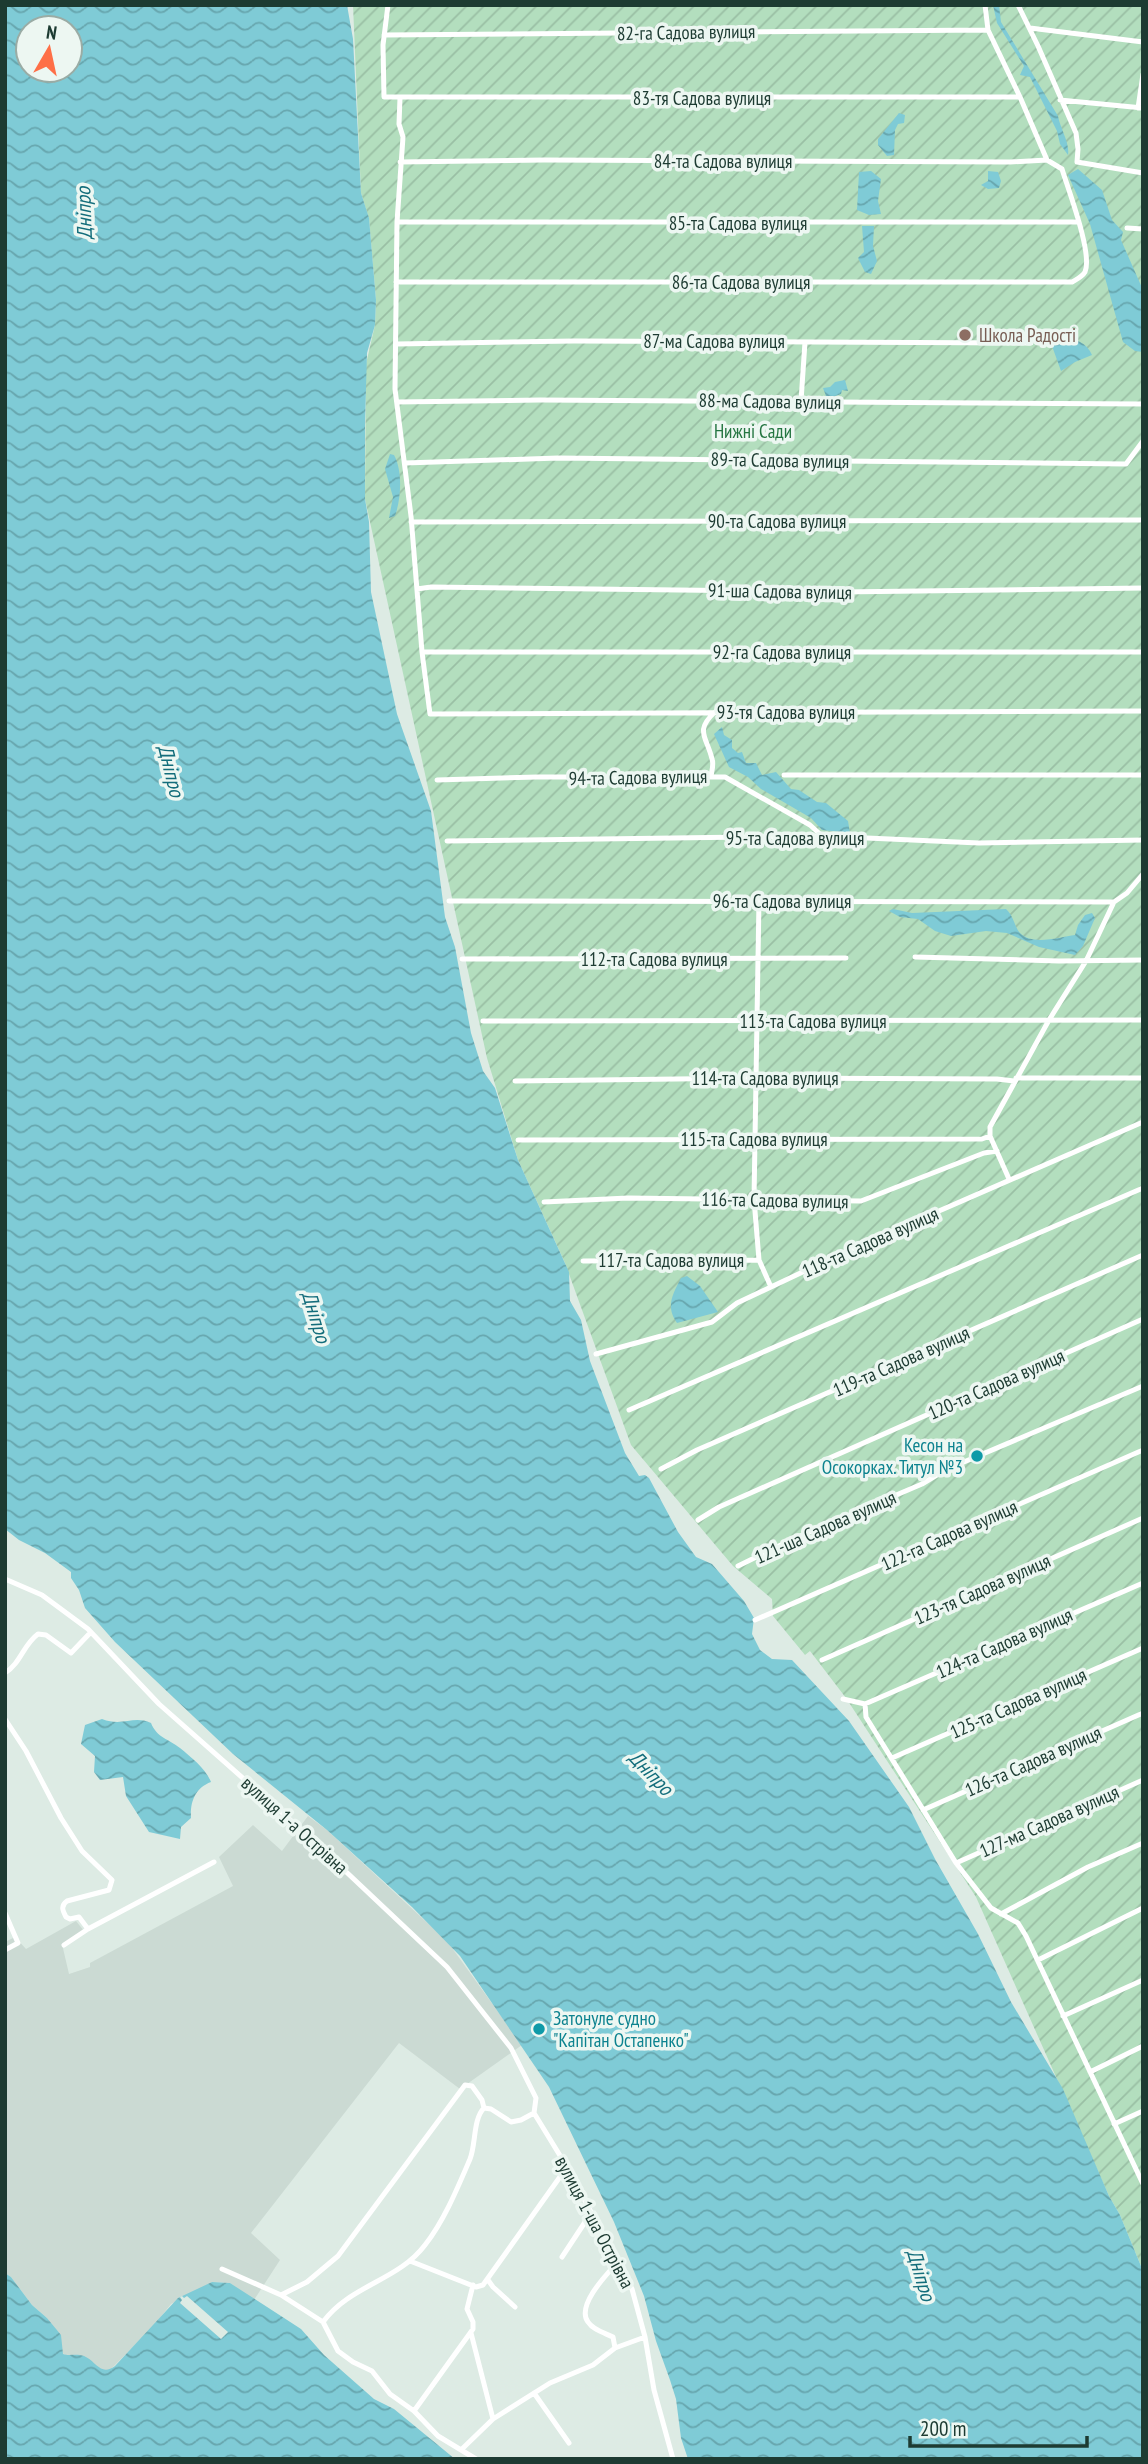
<svg xmlns="http://www.w3.org/2000/svg" width="1148" height="2464" font-family="'PT Sans Narrow',sans-serif">
	<style>
		.built { fill: #cbdad3 }
		.garden { fill: url(#garden-furrows) }
		.water { fill: url(#water-waves); fill-rule: evenodd }
		.pier { fill: #ddebe4 }
		.lines { fill: none; stroke-linecap: round; stroke-linejoin: round }
		.minor { stroke: #fff; stroke-width: 5 }
		.education-dot { fill: #8d6e63; stroke: #edf7f2; stroke-width: 2.5 }
		.culture-dot { fill: #0f9aa8; stroke: #edf7f2; stroke-width: 2.5 }
		.labels { text-anchor: middle; stroke-width: 7; stroke-linejoin: round; paint-order: stroke }
		.street-label { font-size: 19px; fill: #1d3b32; stroke: #edf7f2 }
		.education-label { font-size: 19px; fill: #785e54; stroke: #edf7f2; text-anchor: start }
		.park-label { font-size: 19px; fill: #247541; stroke: #edf7f2 }
		.culture-label { font-size: 19px; fill: #0d838f; stroke: #edf7f2; text-anchor: end }
		.water-label { font-size: 21px; font-style: italic; fill: #136d7b; stroke: #edf7f2 }
	</style>
	<defs>
		<pattern id="garden-furrows" width="10" height="10" patternUnits="userSpaceOnUse" patternTransform="scale(1.75)"><rect width="10" height="10" fill="#b3debe"/><path d="M-1 1l2-2M0 10L10 0M9 11l2-2" fill="none" stroke="#9abfa4"/></pattern>
		<pattern id="water-waves" width="16" height="10" patternUnits="userSpaceOnUse" patternTransform="scale(1.75)"><rect width="16" height="10" fill="#7fcbd6"/><path d="M0 5q4-4 8 0t8 0" fill="none" stroke="#67a6ae"/></pattern>
	</defs>
	<rect width="100%" height="100%" fill="#ddebe4"/>
	<path class="built" d="M308,1816L327,1830L447,1941L522,2045L460,2089L399,2043L251,2233L280,2260L254,2300L230,2283L212,2282L171,2304L152,2328L110,2370H101L75,2355H65L61,2352L60,2335L47,2318L32,2305L11,2277L5,2273V1942L15,1937L26,1949L76,1921L84,1931L62,1944L69,1974L90,1967V1963L233,1886L219,1857L253,1825L282,1851Z"/>
	<path class="garden" d="M353,5H1143V2271L1120,2215L1109,2196L976,1897L846,1698L810,1651L805,1655L773,1616L772,1599L733,1566L631,1445L565,1263L518,1160L487,1058L365,499L366,364L375,325L376,300L369,219L361,193Z"/>
	<path class="water" d="M5,5H347L353,39L361,193L369,218L376,300L375,325L367,353L365,424V499L369,522L371,592L397,714L431,811L445,917L455,947L471,1033L483,1071L495,1088L518,1160L569,1272L570,1301L581,1320L590,1361L625,1453L639,1476L645,1475L649,1478L678,1532L696,1557L712,1564L744,1601L754,1618L752,1634L760,1650L772,1659L792,1660L849,1721L909,1807L935,1859L978,1934L1011,2002L1063,2089L1109,2196L1120,2215L1143,2271V2459H688L681,2438L676,2399L670,2380L656,2341L644,2296L614,2222L549,2087L460,1956L412,1907L327,1830L233,1754L115,1642L85,1608L79,1590L71,1578V1572L45,1553L19,1540L5,1529ZM28,28H70V70H28Z
		M993,5H999L1001,22L1058,116C1060,128 1070,143 1068,155L1060,144L1057,131L1030,77L1020,75L1024,66L997,23Z
		M899,113L905,115L904,123L898,124L895,130L894,155L887,156L878,145V139Z
		M1078,169L1102,190L1112,220L1123,232L1121,240L1143,290V352L1135,351L1123,342L1090,224L1068,175Z
		M871,171L881,179L878,201L881,214L869,215L857,210L859,172Z
		M988,171L998,172L1001,181L999,188L988,189L981,185L988,181Z
		M862,226H874L873,246L877,261L871,274L865,272L858,258L864,252Z
		M1063,337C1075,338 1087,343 1092,355L1075,362L1061,371L1052,346L1055,338Z
		M845,380L848,391L842,390L841,394L833,397L826,396L823,388L830,387L835,382Z
		M390,454L394,455C403,471 401,499 395,516L389,518L393,497L385,469Z
		M722,727L724,735L732,740V748L738,753L742,752L746,763H756L762,775L776,772L791,789L799,790L817,802L826,803L848,821L850,833L822,830L811,818L761,789L748,777L729,767L714,734Z
		M893,909L912,913L1006,909C1014,916 1014,926 1020,933C1032,946 1060,937 1075,935L1078,925L1085,915L1092,913L1095,918L1083,946L1075,955L1039,947L1007,933L986,931L951,936L935,931L918,919L900,917L889,911Z
		M687,1276L700,1286L718,1312L677,1323C665,1306 673,1294 681,1278Z
		M102,1719C123,1727 133,1715 151,1723C157,1738 169,1739 180,1748C191,1757 206,1769 211,1782C195,1788 190,1802 191,1818L181,1827L180,1839L149,1832L126,1796L123,1777L100,1780L94,1772L95,1756L81,1744L85,1725Z
		M5,2273L11,2277L32,2305L47,2318L61,2335L63,2354C69,2356 73,2354 80,2355C95,2357 99,2378 115,2366L178,2298L212,2282L230,2283L301,2329L324,2355L374,2399L394,2409L455,2459H5Z"/>
	<path class="pier" d="M182,2296L184,2298L187,2296L228,2332L221,2339L180,2303L182,2300L180,2297Z"/>
	<g class="lines">
		<path class="minor" d="M388,5L383,45L384,97H1020
			M1018,5L1038,46L1076,133L1078,149L1077,162
			M1030,28L1143,42
			M384,35L988,30
			M400,98L399,124L403,137L397,222L395,389L411,516L422,652L430,714L1143,711
			M1060,100L1143,108
			M1138,108L1143,74
			M400,162L544,160L1010,162L1047,160
			M1077,162L1143,173
			M397,222H1078
			M1127,228L1143,229
			M396,282H1072C1077,279 1082,277 1085,272C1093,254 1068,189 1062,169L1047,160L1020,97L988,30L985,5
			M397,344L574,341L1031,343
			M801,401L805,342
			M397,402L540,400L1143,404
			M405,463L558,458L1126,464L1143,441
			M411,522L1143,520
			M417,589L431,587L840,592L1143,588
			M422,652H1143
			M784,775H1143
			M711,776C712,770 714,764 712,759C707,737 694,731 715,712
			M437,780L537,777H725L810,825L822,836
			M447,841L822,836L979,843L1143,840
			M759,900L754,1199L759,1260L771,1287
			M449,901L1114,902
			M915,957L1059,961L1143,960
			M462,959L846,958
			M483,1021L1143,1020
			M1016,1078H1143
			M515,1081L757,1078L997,1079L1014,1081
			M518,1140L982,1139L990,1136
			M1009,1179L990,1136V1127L1049,1020L1086,961L1114,902L1127,893L1143,874
			M544,1202L628,1198L861,1201L984,1153L997,1151
			M583,1261L759,1260
			M596,1354L712,1322L737,1303L845,1252L1143,1122
			M629,1410L1143,1188
			M661,1469L697,1450L1143,1255
			M698,1520L719,1507L1143,1319
			M738,1566L791,1540L922,1484L945,1470L1143,1386
			M5,1579L42,1595L88,1629L159,1704L305,1833L447,1967L511,2048L536,2098L534,2113
			M755,1620L1143,1450
			M822,1660L1143,1518
			M5,1673C21,1663 23,1645 38,1634L46,1635L71,1653L91,1632
			M843,1699L865,1704
			M865,1704L866,1717L956,1863L991,1908L1018,1923L1026,1936L1143,2184
			M865,1704L1143,1583
			M5,1719L26,1751L61,1818L82,1851L112,1880L109,1890L67,1901C60,1906 63,1911 66,1917L70,1919L79,1917L88,1929
			M892,1758L1143,1648
			M923,1810L1143,1713
			M956,1863L1143,1780
			M5,1913L18,1943L5,1950
			M1001,1914L1088,1867L1143,1843
			M64,1945L88,1929L214,1862
			M1038,1960L1143,1908
			M1063,2016L1143,1980
			M1090,2072L1143,2046
			M484,2108L491,2109L511,2122L521,2120L534,2113
			M534,2113L567,2167L632,2289L645,2337L654,2390L673,2459
			M1114,2124L1143,2111
			M562,2257L591,2213
			M410,2261L476,2287L483,2285L567,2167
			M222,2269L281,2295L323,2322L338,2351L353,2362L372,2371L390,2394L414,2411L438,2436L476,2459
			M488,2280L493,2287L515,2307
			M281,2295L307,2282L338,2256L465,2085L472,2086L482,2100L484,2108
			M323,2322C350,2285 398,2281 425,2245C444,2221 458,2187 470,2159C476,2144 473,2119 484,2108
			M471,2333L493,2419
			M615,2348L613,2337C605,2333 593,2330 588,2322C576,2306 606,2275 617,2263
			M534,2393L569,2443
			M414,2411L473,2329V2322L467,2309L473,2285
			M462,2449L493,2419L550,2383L593,2365L615,2348L645,2337"/>
	</g>
	<circle class="education-dot" cx="965" cy="335" r="7"/>
	<g class="culture-dot">
		<circle cx="977" cy="1456" r="7"/>
		<circle cx="539" cy="2029" r="7"/>
	</g>
	<g class="labels">
		<g class="street-label">
			<text transform="translate(686 32) rotate(-1)" y="7">82-га Садова вулиця</text>
			<text x="702" y="105">83-тя Садова вулиця</text>
			<text x="723" y="168">84-та Садова вулиця</text>
			<text x="738" y="230">85-та Садова вулиця</text>
			<text x="741" y="289">86-та Садова вулиця</text>
			<text x="714" y="348">87-ма Садова вулиця</text>
			<text transform="translate(770 401) rotate(1)" y="7">88-ма Садова вулиця</text>
			<text transform="translate(780 460) rotate(1)" y="7">89-та Садова вулиця</text>
			<text x="777" y="528">90-та Садова вулиця</text>
			<text transform="translate(780 591) rotate(1)" y="7">91-ша Садова вулиця</text>
			<text x="782" y="659">92-га Садова вулиця</text>
			<text x="786" y="719">93-тя Садова вулиця</text>
			<text transform="translate(638 777) rotate(-1)" y="7">94-та Садова вулиця</text>
			<text x="795" y="845">95-та Садова вулиця</text>
			<text x="782" y="908">96-та Садова вулиця</text>
			<text x="654" y="966">112-та Садова вулиця</text>
			<text x="813" y="1028">113-та Садова вулиця</text>
			<text x="765" y="1085">114-та Садова вулиця</text>
			<text x="754" y="1146">115-та Садова вулиця</text>
			<text transform="translate(775 1200) rotate(1)" y="7">116-та Садова вулиця</text>
			<text transform="translate(870 1242) rotate(-24)" y="7">118-та Садова вулиця</text>
			<text x="671" y="1267">117-та Садова вулиця</text>
			<text transform="translate(901 1361) rotate(-24)" y="7">119-та Садова вулиця</text>
			<text transform="translate(996 1384) rotate(-24)" y="7">120-та Садова вулиця</text>
			<text transform="translate(825 1527) rotate(-24)" y="7">121-ша Садова вулиця</text>
			<text transform="translate(949 1535) rotate(-24)" y="7">122-га Садова вулиця</text>
			<text transform="translate(982 1589) rotate(-24)" y="7">123-тя Садова вулиця</text>
			<text transform="translate(1004 1643) rotate(-24)" y="7">124-та Садова вулиця</text>
			<text transform="translate(1018 1703) rotate(-24)" y="7">125-та Садова вулиця</text>
			<text transform="translate(1033 1761) rotate(-24)" y="7">126-та Садова вулиця</text>
			<text transform="translate(1049 1821) rotate(-24)" y="7">127-ма Садова вулиця</text>
			<text transform="translate(295 1825) rotate(42)" y="7">вулиця 1-а Острівна</text>
			<text transform="translate(595 2222) rotate(62)" y="7">вулиця 1-ша Острівна</text>
		</g>
		<g class="education-label">
			<text x="979" y="342">Школа Радості</text>
		</g>
		<g class="park-label">
			<text x="753" y="438">Нижні Сади</text>
		</g>
		<g class="culture-label">
			<text x="963" y="1452">Кесон на<tspan x="963" dy="22">Осокорках. Титул №3</tspan></text>
			<text x="553" y="2025" text-anchor="start">Затонуле судно<tspan x="553" dy="22">"Капітан Остапенко"</tspan></text>
		</g>
		<g class="water-label">
			<text transform="translate(84 213) rotate(-92)" y="7">Дніпро</text>
			<text transform="translate(171 771) rotate(76)" y="7">Дніпро</text>
			<text transform="translate(316 1317) rotate(73)" y="7">Дніпро</text>
			<text transform="translate(651 1773) rotate(46)" y="7">Дніпро</text>
			<text transform="translate(921 2275) rotate(73)" y="7">Дніпро</text>
		</g>
	</g>
	<rect width="1148" height="2464" fill="none" stroke="#1d3b32" stroke-width="14"/>
	<g transform="translate(49 49) rotate(9)"><circle r="33" fill="#edf7f2" stroke="#9aaca5" stroke-width="2"/>
	<path d="M0-5L12 26L0 18L-12 26Z" fill="#fe6f47"/>
	<text y="-10" font-size="19" font-weight="bold" text-anchor="middle" fill="#1d3b32">N</text>
	</g>
	<path d="M910 2436v10h177v-10" fill="none" stroke="#1d3b32" stroke-width="3.5"/>
	<text x="920" y="2436" font-size="21" fill="#1d3b32" stroke="#edf7f2" stroke-width="5" paint-order="stroke">200 m</text>
</svg>
